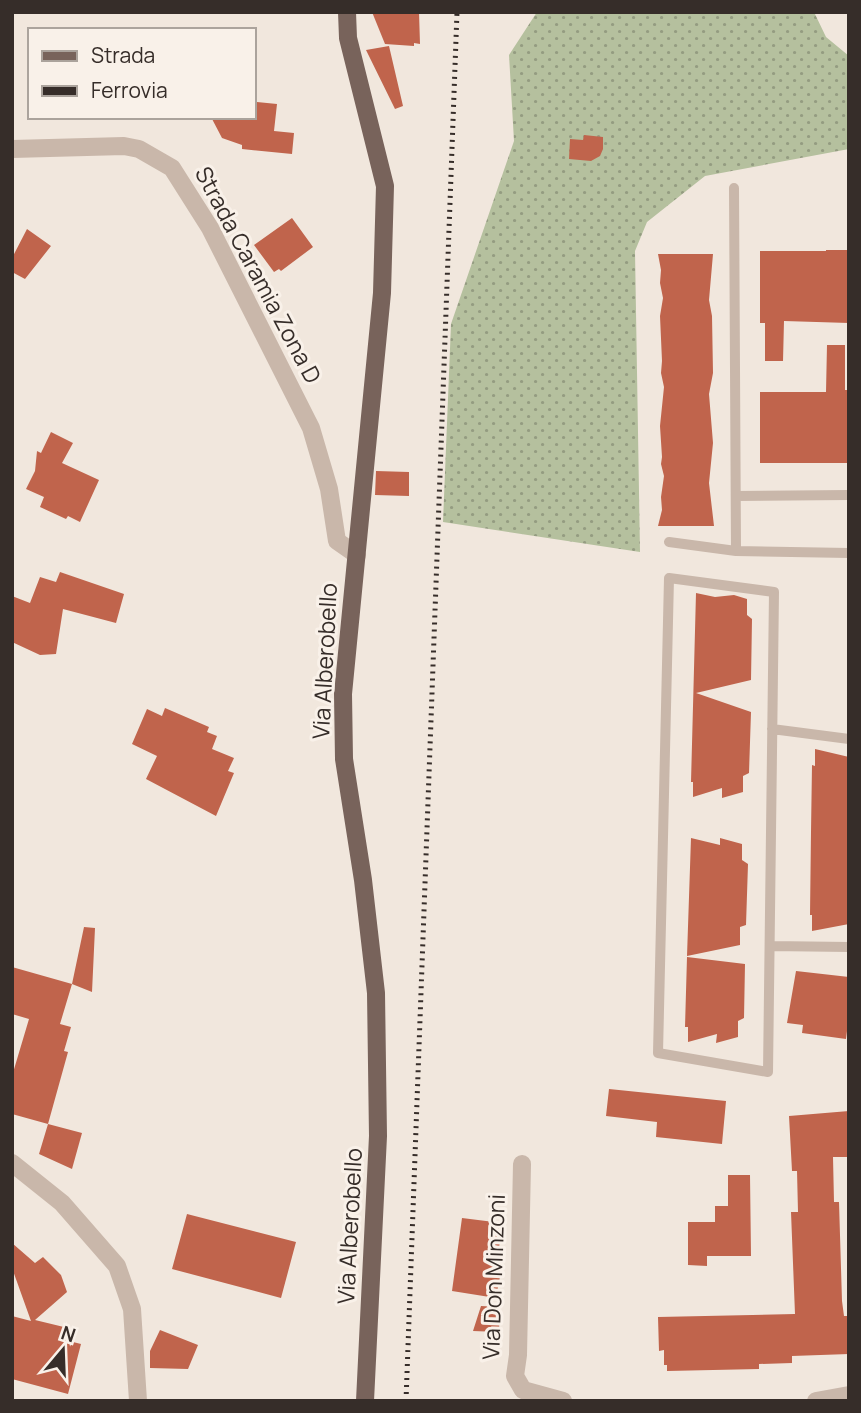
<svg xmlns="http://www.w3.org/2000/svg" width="861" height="1413" font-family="Manrope,sans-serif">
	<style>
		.grass { fill: url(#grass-dots) }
		.building { fill: #c0644c }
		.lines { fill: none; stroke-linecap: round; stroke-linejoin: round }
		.lane { stroke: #c9b7aa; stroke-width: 10 }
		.street { stroke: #c9b7aa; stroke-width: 18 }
		.primary { stroke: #78635b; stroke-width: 18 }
		.rail { stroke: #362d29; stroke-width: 5; stroke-dasharray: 2 5; stroke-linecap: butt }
		.labels { text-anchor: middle; stroke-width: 6; stroke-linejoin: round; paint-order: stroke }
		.street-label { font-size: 23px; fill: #362d29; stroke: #f9f1e9 }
	</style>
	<defs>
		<pattern id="grass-dots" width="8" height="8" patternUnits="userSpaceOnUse" patternTransform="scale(1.75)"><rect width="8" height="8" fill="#b5c09e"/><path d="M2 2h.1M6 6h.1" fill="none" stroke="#949c81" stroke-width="1.8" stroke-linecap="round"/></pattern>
	</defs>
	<rect width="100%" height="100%" fill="#f1e7dd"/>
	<path class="grass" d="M537,12H814L826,37L849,56V149L705,176L647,222L635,251L640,552L443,522L451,324L514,141L509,55Z"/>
	<path class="building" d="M372,12H419L420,44L414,43V46L385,44Z
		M389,46L403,106L395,109L366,50Z
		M257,102L277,104L274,131L294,133L292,154L242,149V145L222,138L211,117H254Z
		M584,135L603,137V149L600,156L591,161L569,159L570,139L583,140Z
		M292,218L313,247L281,271L279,269L274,272L254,245Z
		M27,229L51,246L25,279L12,272V258Z
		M826,250H849V323L784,321L783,361H765V323H760V251H826Z
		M658,254H713L709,300L712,316L713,373L709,394L713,443L709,483L714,526H658L662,510L661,497L664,476L661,464L662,457L660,426L664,387L661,373L662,361L660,316L663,298L660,283L661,270Z
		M827,345H845V390H849V463H760V392H826Z
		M51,432L73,443L62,463L99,480L80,522L68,516L66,519L40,507L44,497L26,489L35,471L37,451L41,453Z
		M376,471L409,472V496L375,495Z
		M60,572L124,594L116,623L63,609L56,654L40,655L12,642V596L30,603L40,577L56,582Z
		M696,593L715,597L734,595L747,599V615L752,619L751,680L696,693L751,712L749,773L743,776V792L722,798V788L693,797V782H691Z
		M165,708L209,727L207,732L217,736L212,749L234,758L228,771L234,773L216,816L146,779L157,756L132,744L147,709L162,716Z
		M815,749L849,757V924L812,931V915H810L811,832L812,765L815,766Z
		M691,838L720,845V838L742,844V860L748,864L746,925L740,927V945L687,956Z
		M84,927L95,928L92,992L72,984Z
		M687,957L745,964L744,1018L738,1021V1037L716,1043L717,1034L688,1042V1027H685Z
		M12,967L72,984L60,1024L71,1027L64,1051L68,1052L48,1124L12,1114V1076L29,1019L12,1014Z
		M796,971L849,977V1015L846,1039L802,1033L803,1025L787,1023Z
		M609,1089L726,1101L722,1144L656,1137L657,1122L606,1116Z
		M849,1111V1157H833L834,1202H839L842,1301L844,1316H849V1354L792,1356V1363L759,1364V1369L667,1371V1365H664V1350L659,1351L658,1317L795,1314L791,1212H798L797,1171H792L789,1116Z
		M48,1124L82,1133L72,1169L39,1154Z
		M728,1175H750L751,1256H707V1266L688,1265V1222H715V1206H728Z
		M187,1214L296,1242L281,1298L172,1269Z
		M462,1218L502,1223L499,1249L505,1250L496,1298L452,1291Z
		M12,1243L35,1263L43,1257L61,1275L67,1292L35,1320L68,1328L65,1340L81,1344L68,1394L12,1379V1316L31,1321L12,1268Z
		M481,1306L500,1307L499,1332L473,1331Z
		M160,1330L198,1345L188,1369L150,1368V1351Z"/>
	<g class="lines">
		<path class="lane" d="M734,188L736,551L849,553
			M736,496L849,495
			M669,542L736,551
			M669,578L774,592L768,1072L658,1053Z
			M772,729L849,739
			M770,946L849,947"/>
		<path class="street" d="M12,149L124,146L139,149L172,168L210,228L311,428L329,489L337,541L357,555
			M12,1163L62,1203L117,1266L132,1309L138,1401
			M522,1164L518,1355L515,1376L523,1390L563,1401
			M816,1401L849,1395"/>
		<path class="primary" d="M347,12L348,38L385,186L382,293L343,694L344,759L363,880L376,993L378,1136L365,1401"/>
		<path class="rail" d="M406,1401L457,12"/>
	</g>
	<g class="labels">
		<g class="street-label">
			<text transform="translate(258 275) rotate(62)" y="8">Strada Caramia Zona D</text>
			<text transform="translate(325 661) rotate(-87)" y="8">Via Alberobello</text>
			<text transform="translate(350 1226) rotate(-87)" y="8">Via Alberobello</text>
			<text transform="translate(494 1277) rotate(-88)" y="8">Via Don Minzoni</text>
		</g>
	</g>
	<rect width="861" height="1413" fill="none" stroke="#362d29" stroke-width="28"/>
	<rect x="28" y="28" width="228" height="91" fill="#f9f1e9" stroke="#aba39c" stroke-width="2"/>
	<rect x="42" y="51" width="35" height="10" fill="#78635b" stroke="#aba39c" stroke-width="2"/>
	<text x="91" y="63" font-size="21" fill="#362d29">Strada</text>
	<rect x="42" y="86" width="35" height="10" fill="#362d29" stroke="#aba39c" stroke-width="2"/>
	<text x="91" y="98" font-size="21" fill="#362d29">Ferrovia</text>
	<g transform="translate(63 1350) rotate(19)" stroke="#f9f1e9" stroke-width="5" paint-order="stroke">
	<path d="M0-5L12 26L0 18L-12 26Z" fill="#362d29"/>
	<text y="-10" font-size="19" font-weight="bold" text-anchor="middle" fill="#362d29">N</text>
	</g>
</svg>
